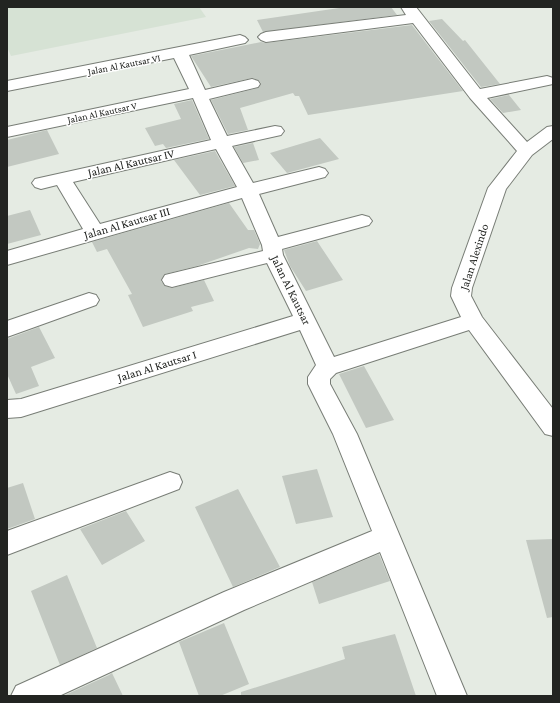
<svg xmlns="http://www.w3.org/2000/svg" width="560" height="703" font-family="'Crimson Pro',serif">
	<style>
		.built { fill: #d6e2d4 }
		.building { fill: #c2c8c1 }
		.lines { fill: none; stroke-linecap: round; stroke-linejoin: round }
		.street-casing { stroke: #787d76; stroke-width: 2 }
		.street { fill: #fff; fill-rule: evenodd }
		.labels { text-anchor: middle; stroke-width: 3; stroke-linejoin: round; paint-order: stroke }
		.far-street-label { font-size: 10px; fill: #222421; stroke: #fff }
		.street-label { font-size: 12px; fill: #222421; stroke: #fff }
	</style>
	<rect width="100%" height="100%" fill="#e5ebe3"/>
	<path class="built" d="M7,7H199L206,17L11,56L7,47Z"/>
	<path class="building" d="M346,7H391L397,15L263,32L257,20Z
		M442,19L463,41L465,40L500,84L481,87L429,21Z
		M412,25L463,91L308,115L299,96H295L293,93L240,108L248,130L228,134L211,100L258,88L261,83L258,80L252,78L211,87L191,56L261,42L266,43Z
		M509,95L521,110L503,113L490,99Z
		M192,100L209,139L166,148L163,144L155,146L145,128L181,119L174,104Z
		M47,130L59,154L7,167V140Z
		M320,138L339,159L287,173L270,153Z
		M253,143L259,160L243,163L234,147Z
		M215,151L235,186L200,195L174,160Z
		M229,203L248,230H254L260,244L258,249L249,248L197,266L165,274L161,281L165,286L172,288L204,280L214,301L191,307L193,311L143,327L128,295L132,294L107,249L97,252L92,242Z
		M30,210L41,235L7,244V216Z
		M317,241L343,280L306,291L290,266L284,250Z
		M39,327L55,358L31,367L39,386L16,394L7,374V339Z
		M364,366L394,420L366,428L339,374Z
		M317,469L333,517L296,524L282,476Z
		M23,483L35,519L7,529V488Z
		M238,489L280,567L233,587L195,507Z
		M126,511L145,541L102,565L80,529Z
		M553,539V617L547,618L526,540Z
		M379,554L390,581L319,604L312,582Z
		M67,575L97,648L60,665L31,591Z
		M224,623L249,684L220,696H199L179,642Z
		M395,634L416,696H241V692L345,659L342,647Z
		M112,673L123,696H63L109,675Z"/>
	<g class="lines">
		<defs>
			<path id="street" d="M401,7H416L480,89L547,76L553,78V84L487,98L527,142L547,127L553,126V139L532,155L506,189L472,288L471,296L482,317L553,409V436L545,434L469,330L336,373L330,379V384L357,434L467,696H437L380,552L244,610L59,696H11L16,686L224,592L372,531L333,434L308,384V377L316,365L300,330L21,417L7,418V400L21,399L293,316L267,263L172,287L165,285L162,280L165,275L263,251L262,245L242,198L7,265V251L83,229L57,185L41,189L35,187L32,183L35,179L211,140L193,98L7,137V127L189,89L174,58L7,91V81L240,35L245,37L248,40L245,43L189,55L205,90L252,79L258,81L260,84L258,87L209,99L227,136L275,126L281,127L284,131L281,135L232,146L253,183L319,167L325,169L328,173L325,177L259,194L278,237L362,215L369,217L372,221L369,225L282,249L283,255L334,357L461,317L451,296L452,288L488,188L517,151L470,98L413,23L266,42L261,40L258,37L261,34L266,32L406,15ZM216,149L237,187L100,224L73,182Z
				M89,293L96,295L99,300L96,305L7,337V321Z
				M170,472L179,475L182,482L179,489L7,555V531Z"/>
		</defs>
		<use href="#street" class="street-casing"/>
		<use href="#street" class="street"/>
	</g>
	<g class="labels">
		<g class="far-street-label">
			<text transform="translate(124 64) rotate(-11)" y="4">Jalan Al Kautsar VI</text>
			<text transform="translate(102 112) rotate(-12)" y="4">Jalan Al Kautsar V</text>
		</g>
		<g class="street-label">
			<text transform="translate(131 163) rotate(-13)" y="4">Jalan Al Kautsar IV</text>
			<text transform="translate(127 223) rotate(-16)" y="4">Jalan Al Kautsar III</text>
			<text transform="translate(474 257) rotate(-72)" y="4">Jalan Alexindo</text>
			<text transform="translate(291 290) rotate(64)" y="4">Jalan Al Kautsar</text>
			<text transform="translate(157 366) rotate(-17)" y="4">Jalan Al Kautsar I</text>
		</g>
	</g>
	<rect width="560" height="703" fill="none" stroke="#222421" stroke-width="16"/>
</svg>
